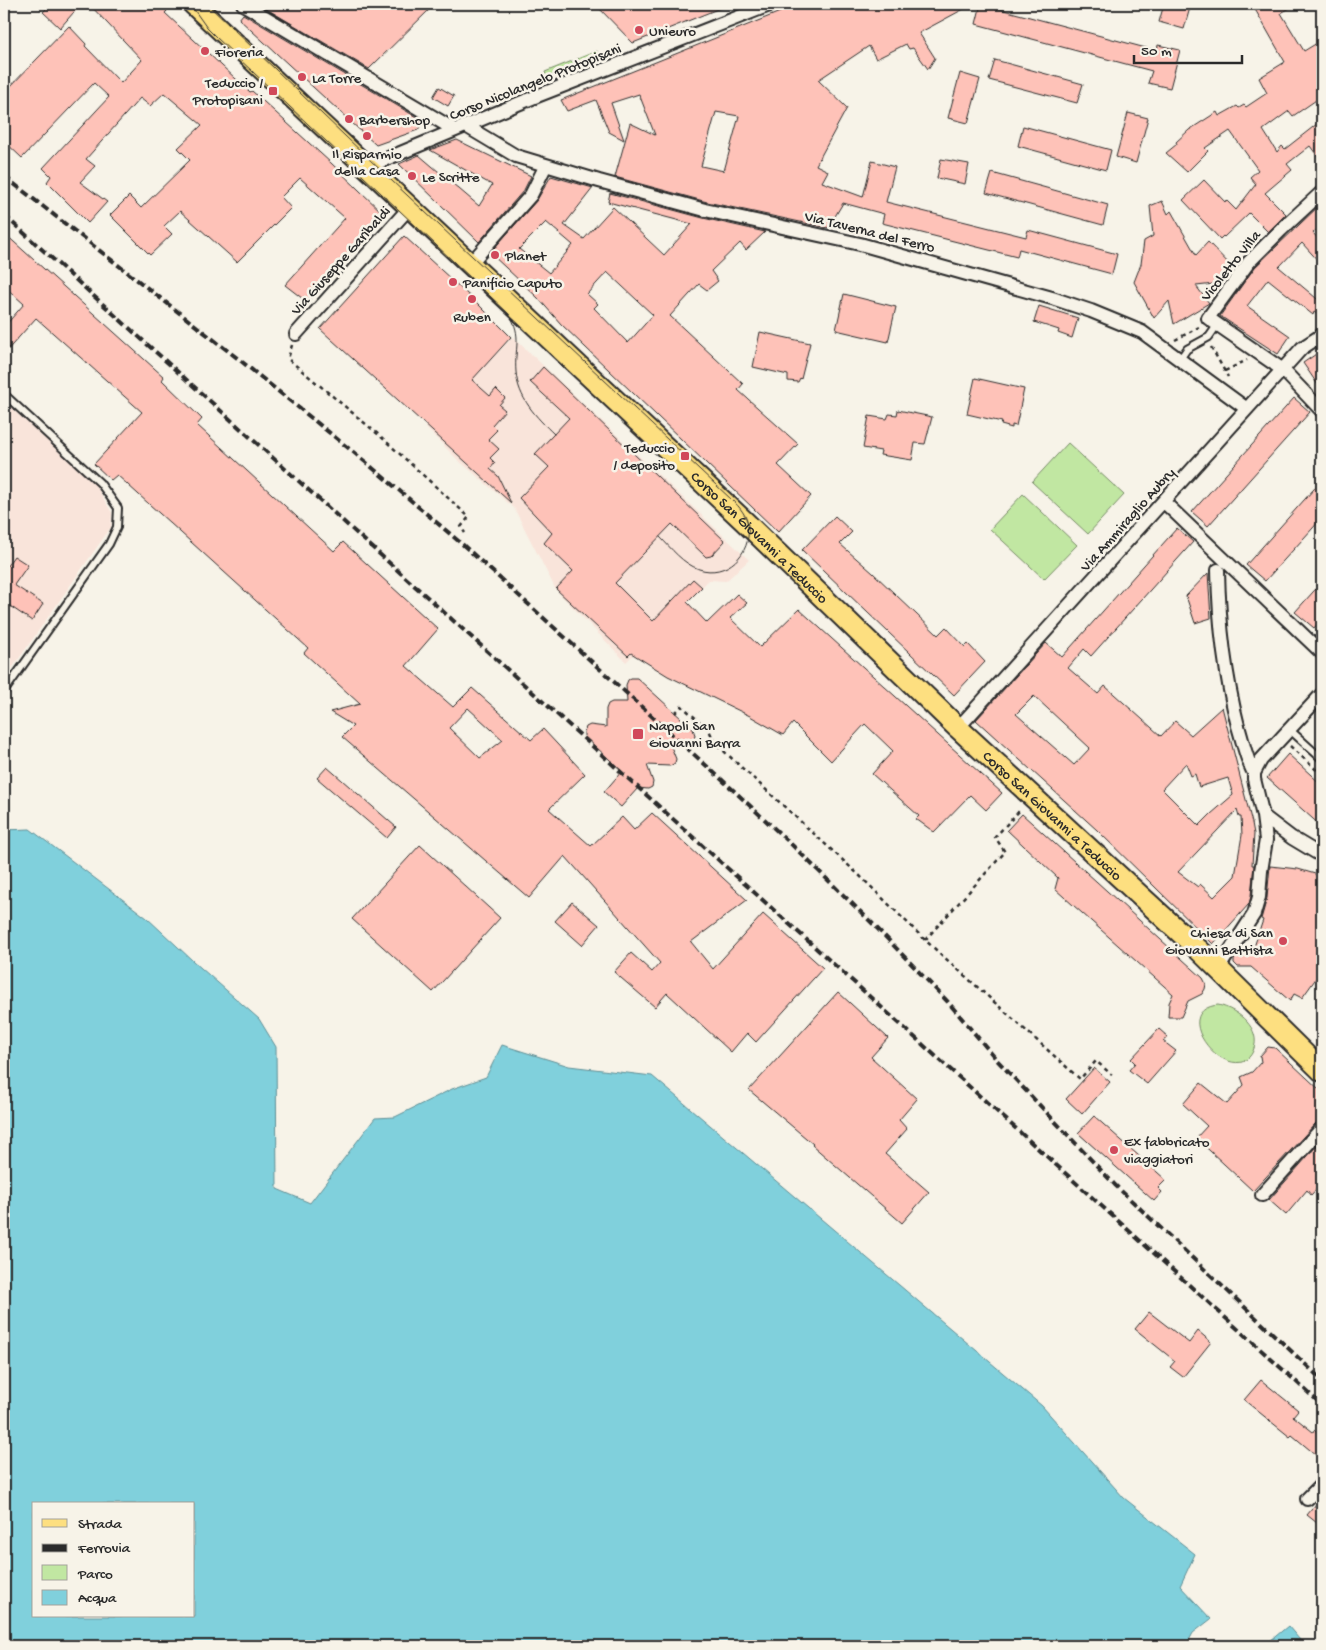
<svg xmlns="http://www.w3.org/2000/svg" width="1326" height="1650" font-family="'Gochi Hand',sans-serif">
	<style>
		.built { fill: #f9e4da }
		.green { fill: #c1e7a2; stroke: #768966 }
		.water { fill: #80d0dc; stroke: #5e8e95; fill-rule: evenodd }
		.building { fill: #fec2b8; stroke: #2b2b2b; fill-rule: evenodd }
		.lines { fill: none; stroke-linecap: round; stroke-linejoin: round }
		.lane-casing { stroke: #2b2b2b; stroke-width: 10 }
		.street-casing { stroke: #2b2b2b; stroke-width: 16 }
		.primary-casing { stroke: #2b2b2b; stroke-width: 24 }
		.path { stroke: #2b2b2b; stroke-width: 2.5; stroke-dasharray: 4 4; stroke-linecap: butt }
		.lane { stroke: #f7f3e8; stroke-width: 6 }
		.street { stroke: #f7f3e8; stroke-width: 12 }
		.primary { stroke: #fddf80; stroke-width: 20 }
		.tram { stroke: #2b2b2b; stroke-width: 1 }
		.rail { stroke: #2b2b2b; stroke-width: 4; stroke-dasharray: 8 4; stroke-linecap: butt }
		.poi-dot { fill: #d1495b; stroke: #f7f3e8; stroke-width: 2 }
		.labels { text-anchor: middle; stroke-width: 5; stroke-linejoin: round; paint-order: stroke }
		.poi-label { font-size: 15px; fill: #2b2b2b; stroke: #f7f3e8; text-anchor: start }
		.street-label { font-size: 15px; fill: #2b2b2b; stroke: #f7f3e8 }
	</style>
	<rect width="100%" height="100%" fill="#f7f3e8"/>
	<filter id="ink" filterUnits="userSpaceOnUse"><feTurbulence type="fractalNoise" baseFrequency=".02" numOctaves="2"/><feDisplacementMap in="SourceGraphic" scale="10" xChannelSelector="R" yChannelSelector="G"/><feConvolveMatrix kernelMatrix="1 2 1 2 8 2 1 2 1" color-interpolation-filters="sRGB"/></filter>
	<g filter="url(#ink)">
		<path class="built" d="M513,337L749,560L726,581L709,580L626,662L556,590L514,508L457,459L425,427Z
			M4,401L95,484L112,513L111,527L4,680Z"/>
		<path class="green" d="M597,51L602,56L547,78L545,72Z
			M1068,443L1124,495L1088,534L1032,482Z
			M1023,494L1077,545L1044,579L990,529Z
			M1218,1005C1237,1009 1263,1029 1253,1051C1251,1056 1247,1060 1242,1062C1213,1069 1173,1010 1218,1005Z"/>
		<path class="water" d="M30,829L147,918L193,961L259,1019L276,1047L277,1189L310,1203L375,1118L395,1117L452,1089L486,1077L502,1045L569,1066L652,1076L1042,1406L1124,1498L1195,1554L1180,1586L1211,1619L1193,1633L1186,1646H4V830ZM34,1504H194V1616H34Z
			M1288,1626L1305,1646H1264Z"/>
		<path class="building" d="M51,4H81L60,28L43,12Z
			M89,4H159L167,11L165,13L250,92L252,91L331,163L386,216L307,302L285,285L345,218L300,178L281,197L291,208L237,262L180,211L164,226L172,234L150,255L110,215L129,196L141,208L190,160L178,148L202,125L164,93L150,106L140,98L86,159L95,166L80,182L107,202L88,223L47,182L51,176L43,168L109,97L94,83L22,158L4,141V93L69,26L86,44L85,46L121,83L142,60Z
			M258,4H435L369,69Z
			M595,4H730L633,43Z
			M800,4H973L919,33L935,58L928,69L913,48L909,49L906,44L876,59L869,46L818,80L847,108L816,165L828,171L822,182L863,197L872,161L895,167L886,202L1026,237L1028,230L1117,254L1112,274L1019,249L1017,257L882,223L884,214L843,203L828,228L707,202L615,177L630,123L655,135L639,94L611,103L624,140L609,132L596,100L567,111L561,100ZM716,112L739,116L724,171L701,166Z
			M981,4L1157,51L1158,45L1180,50L1170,88L1148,83L1152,71L976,24Z
			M1164,4H1191L1184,29L1159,22Z
			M1252,4H1297L1281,13L1304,51L1322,40V96L1293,116L1289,111L1263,130L1277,152L1282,146L1285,149L1322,120V162L1310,146L1287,164L1292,170L1265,193L1286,214L1268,232L1249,213L1224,237L1223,236L1220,239L1183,200L1204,180L1225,202L1226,200L1236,210L1256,184L1250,177L1258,170L1230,131L1205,148L1208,151L1187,172L1166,153L1177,144L1176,142L1189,130L1217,112L1219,116L1237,106L1239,108L1244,105L1246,107L1267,93L1259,78L1285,62Z
			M243,14L423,121L418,130L376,145L239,19Z
			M995,60L1083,84L1077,103L989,80Z
			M960,73L980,79L968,123L948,118Z
			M439,87L454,96L448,106L433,97Z
			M1128,113L1148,118L1136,163L1116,157Z
			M1023,126L1111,150L1106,170L1018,146Z
			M457,140L531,176L524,190L479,242L399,164L419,155L479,206L492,185L430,150Z
			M941,159L969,164L965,184L937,178Z
			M992,173L1108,205L1103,225L986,193Z
			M551,176L593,188L564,225L584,239L613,207L664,255L692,224L608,202L610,193L703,218L765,232L746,250L740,243L711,271L718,281L707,290L699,284L670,316L743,384L738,390L798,444L778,465L811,496L778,532L561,324L538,298L490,253L537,200ZM546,222L573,245L549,273L519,249ZM607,272L653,315L628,343L594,308L598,304L587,294Z
			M1162,201L1168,214L1171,211L1196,255L1208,242L1234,269L1224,283L1196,286L1209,303L1174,324L1169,301L1154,318L1134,282L1141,264L1144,241L1153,236L1150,206Z
			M1322,203V225L1313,233L1322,243V265L1302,243L1279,267L1322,303V317L1314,312L1313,315L1268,279L1247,306L1290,336L1278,354L1220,316L1255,267Z
			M4,233L164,377L162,380L202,419L197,425L334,551L343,542L438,629L406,666L453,707L472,688L531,740L543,729L585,774L549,809L591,846L622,817L634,830L652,813L747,900L691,942L713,969L763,914L823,968L756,1042L747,1033L731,1052L667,993L655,1007L614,972L631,953L652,972L660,963L565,856L529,898L342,737L353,726L330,712L360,704L304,653L308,648L117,475L111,480L94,464L142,412L36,318L4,354V327L24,304L4,286ZM468,708L503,740L480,758L449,728Z
			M404,236L477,303L511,337L472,380L490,396L496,389L505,398L499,405L505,410L492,425L497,430L488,439L499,449L490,458L495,463L490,469L498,476L511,503L320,329Z
			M844,294L896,307L888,342L836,330Z
			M1039,306L1078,318L1072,338L1058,333L1059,330L1034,322Z
			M760,332L810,343L801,379L800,378L798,382L788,381V375L753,367Z
			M1322,350V391L1303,363Z
			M543,367L725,541L711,556L706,557L672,524L615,583L653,621L693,579L702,587L687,602L707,623L737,594L747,603L730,618L760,647L799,609L1002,793L986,810L970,795L934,832L916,819L919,816L872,774L893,751L865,724L831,761L793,723L783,735L750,716L668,676L631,653L628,656L556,589L573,571L544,543L552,533L519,498L549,467L535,454L569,418L530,382Z
			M975,378L1024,389L1016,426L1012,425V428L1001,425L1002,422L967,414Z
			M1294,398L1310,412L1208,526L1192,512Z
			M898,410L932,417L925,444L915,443L912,460L880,455L881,451L863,448L869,416L887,419L889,414L897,415Z
			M1322,480V518L1265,581L1246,565Z
			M835,516L852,532L840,544L873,573L938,635L946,627L965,647L968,644L985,662L954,695L802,550Z
			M1177,528L1193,542L1091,656L1084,649L1068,668L1098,694L1105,686L1161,736L1175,721L1191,735L1222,707L1252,823L1254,834L1252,865H1254L1251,896L1249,904L1213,944L1097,830L976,720L1046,643L1062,657ZM1034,696L1090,748L1074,765L1016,714ZM1186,763L1191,776L1195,774L1199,787L1228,778L1233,795L1211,814L1199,826L1162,789ZM1237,810L1239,817H1241L1242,835L1235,876L1214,897L1200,884L1198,887L1178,872Z
			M14,556L28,565L14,585L43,604L32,621L4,602V570Z
			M1208,573L1211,618L1195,623L1186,596Z
			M1322,582V619L1314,628L1295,612Z
			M631,678H637L693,729L695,735L694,740L689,742L668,739L676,759L675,763L670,766L647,765L653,782L652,787L648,789L638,788L621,807L604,792L622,771L584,736V732L586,727L590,725L606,727V709L608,704L612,702H627L626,685L628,680Z
			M1288,754L1322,785V827L1267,778Z
			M327,767L396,827L387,838L317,778Z
			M1022,814L1203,978L1206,984L1205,989L1202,994L1188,1001L1181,1017H1168L1169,1003L1173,994L1055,889L1058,878L1007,830Z
			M420,845L500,918L433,992L352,919Z
			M1270,866L1298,869L1322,876V929L1318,947L1322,948V970L1302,998L1294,994L1290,1001L1251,967H1238L1234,963V960L1238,953H1252L1263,920L1261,919L1267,898Z
			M572,902L599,925L582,945L555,921Z
			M838,992L888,1038L871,1057L917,1099L899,1120L907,1129L885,1154L929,1192L902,1223L812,1145L813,1144L749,1090Z
			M1159,1029L1168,1037L1163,1041L1176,1051L1147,1084L1129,1070L1135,1063L1131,1059Z
			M1268,1047L1275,1048L1322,1092V1120L1316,1123L1253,1191L1196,1138L1207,1126L1183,1104L1201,1083L1227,1104L1244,1085L1241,1077L1252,1072L1261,1062L1260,1056Z
			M1094,1068L1110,1082L1082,1114L1066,1099Z
			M1094,1116L1166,1180L1158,1188L1162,1192L1154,1201L1078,1133Z
			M1322,1140V1183L1311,1195L1307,1190L1286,1215L1269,1200Z
			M1149,1312L1189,1343L1198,1331L1211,1342L1183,1377L1170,1367L1175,1361L1135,1329Z
			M1261,1380L1298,1410L1293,1416L1313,1432L1314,1430L1322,1437V1460L1292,1435L1290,1437L1244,1400Z
			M1322,1497V1527L1307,1515Z"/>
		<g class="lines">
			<defs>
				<path id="lane" d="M1180,359L1187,349L1209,337L1218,324
					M4,394L100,483L118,508L117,527L109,544L4,692
					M1289,729L1322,759"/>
				<path id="street" d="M243,4L455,130
					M466,126L516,156L599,181L705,210L860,244L1052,298L1091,311L1142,332L1247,409
					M367,167L537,96L772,4
					M1322,192L1281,230L1249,262L1208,318L1283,370L1322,411
					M470,264L531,195L546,165
					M296,334L409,208
					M1164,502L1322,653
					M1218,570C1219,623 1225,675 1238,726C1243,742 1246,759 1254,773
					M958,728L1302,348L1322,335
					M1263,816L1292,838L1322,856
					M1218,969L1254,914L1259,897L1261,871L1266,840L1263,816L1254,779V773L1261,760L1322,694
					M1262,1195L1322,1128
					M1307,1499L1322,1484"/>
				<g id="primary">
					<path id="s1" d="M193,4L744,521L958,728L1198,949L1322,1071"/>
				</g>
			</defs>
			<use href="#lane" class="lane-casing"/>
			<use href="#street" class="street-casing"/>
			<use href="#primary" class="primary-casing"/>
			<path class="path" d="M1175,340L1199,327
				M292,345L288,359L379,435L469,517L461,527L465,533
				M1211,347L1228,377
				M1225,371L1247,360
				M675,713L682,706L709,730L715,743L860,876L925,940L1080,1079L1096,1061L1112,1075
				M1290,746L1322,775
				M925,940L1005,852L995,837L1021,809"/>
			<use href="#lane" class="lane"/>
			<use href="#street" class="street"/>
			<use href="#primary" class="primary"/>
			<path class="tram" d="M190,4L207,28L217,38L509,314C523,336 514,349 516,372C518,398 536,417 554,434
				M207,4L391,180L732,500C740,507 747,516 748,526C752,554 726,578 699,569C683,564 671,548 660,537"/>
			<path class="rail" d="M4,176L241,361L368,464L462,544L731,788L790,843L872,923L948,1002L997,1060L1115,1185L1322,1380
				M4,215L1322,1405"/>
		</g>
	</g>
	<g class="poi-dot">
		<circle cx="639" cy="30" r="5"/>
		<circle cx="205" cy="51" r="5"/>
		<circle cx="302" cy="77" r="5"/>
		<rect x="268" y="86" width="10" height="10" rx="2.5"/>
		<circle cx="349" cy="119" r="5"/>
		<circle cx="367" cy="136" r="5"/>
		<circle cx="412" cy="176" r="5"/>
		<circle cx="495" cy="255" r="5"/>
		<circle cx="453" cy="282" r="5"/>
		<circle cx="472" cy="299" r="5"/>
		<rect x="680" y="451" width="10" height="10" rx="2.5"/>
		<rect x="632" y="728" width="12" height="12" rx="2.5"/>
		<circle cx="1283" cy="941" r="5"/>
		<circle cx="1114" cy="1150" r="5"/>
	</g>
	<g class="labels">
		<g class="poi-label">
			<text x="649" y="35">Unieuro</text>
			<text x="215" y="56">Fioreria</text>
			<text x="312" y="82">La Torre</text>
			<text x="263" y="87" text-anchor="end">Teduccio /<tspan x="263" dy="17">Protopisani</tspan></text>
			<text x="359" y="124">Barbershop</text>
			<text x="367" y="158" text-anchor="middle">Il Risparmio<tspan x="367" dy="17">della Casa</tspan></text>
			<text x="422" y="181">Le Scritte</text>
			<text x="505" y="260">Planet</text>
			<text x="463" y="287">Panificio Caputo</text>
			<text x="472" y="321" text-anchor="middle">Ruben</text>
			<text x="675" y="452" text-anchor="end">Teduccio<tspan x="675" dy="17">/ deposito</tspan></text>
			<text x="649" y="730">Napoli San<tspan x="649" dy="17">Giovanni Barra</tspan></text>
			<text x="1273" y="937" text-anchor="end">Chiesa di San<tspan x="1273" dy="17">Giovanni Battista</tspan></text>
			<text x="1124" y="1146">Ex fabbricato<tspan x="1124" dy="17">viaggiatori</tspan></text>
		</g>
		<g class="street-label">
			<text transform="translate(535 81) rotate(-22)" y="5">Corso Nicolangelo Protopisani</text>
			<text transform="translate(870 231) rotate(14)" y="5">Via Taverna del Ferro</text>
			<text transform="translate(340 260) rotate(-48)" y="5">Via Giuseppe Garibaldi</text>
			<text transform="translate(1230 265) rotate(-51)" y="5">Vicoletto Villa</text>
			<text transform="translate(1127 519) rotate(-48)" y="5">Via Ammiraglio Aubry</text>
			<text dy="5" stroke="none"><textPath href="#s1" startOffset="778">Corso San Giovanni a Teduccio</textPath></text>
			<text dy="5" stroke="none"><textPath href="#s1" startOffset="1182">Corso San Giovanni a Teduccio</textPath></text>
		</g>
	</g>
	<rect width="1326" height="1650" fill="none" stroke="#f7f3e8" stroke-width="20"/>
	<rect x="10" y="10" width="1306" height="1630" fill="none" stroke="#2b2b2b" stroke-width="2" filter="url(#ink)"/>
	<rect x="32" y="1502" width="162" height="115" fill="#f7f3e8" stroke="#a5a39c"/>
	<rect x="42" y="1519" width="25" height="8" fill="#fddf80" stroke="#a5a39c"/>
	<text x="78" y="1528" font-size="15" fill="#2b2b2b">Strada</text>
	<rect x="42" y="1544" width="25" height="8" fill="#2b2b2b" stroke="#a5a39c"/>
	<text x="78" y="1552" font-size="15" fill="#2b2b2b">Ferrovia</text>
	<rect x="42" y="1565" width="25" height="15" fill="#c1e7a2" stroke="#a5a39c"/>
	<text x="78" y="1578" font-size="15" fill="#2b2b2b">Parco</text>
	<rect x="42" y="1590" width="25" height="15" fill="#80d0dc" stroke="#a5a39c"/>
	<text x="78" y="1602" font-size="15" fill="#2b2b2b">Acqua</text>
	<path d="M1134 55v8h108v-8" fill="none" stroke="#2b2b2b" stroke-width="2.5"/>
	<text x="1141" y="55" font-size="15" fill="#2b2b2b" stroke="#f7f3e8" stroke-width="4" paint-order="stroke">50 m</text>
</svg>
